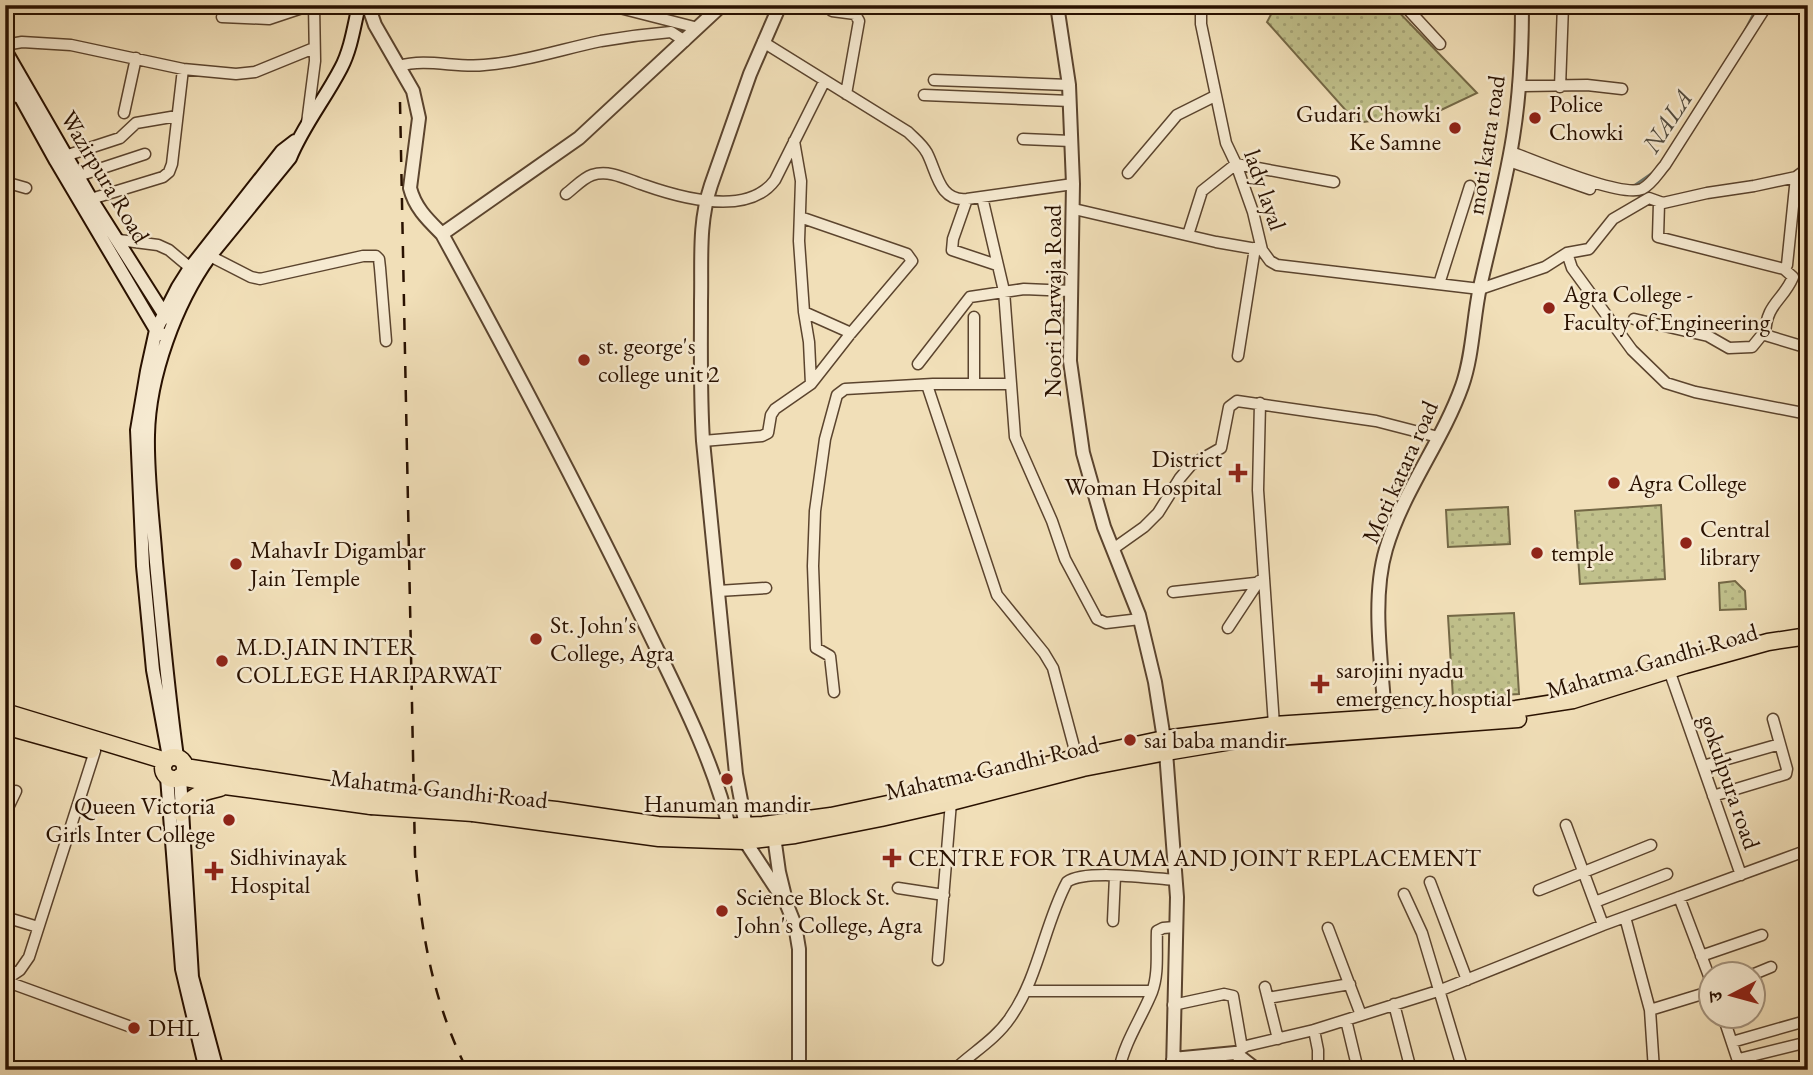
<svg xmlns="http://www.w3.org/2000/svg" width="1813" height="1075" font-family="'EB Garamond','Noto Serif Devanagari',serif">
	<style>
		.park { fill: url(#park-dots); stroke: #746846; stroke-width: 2 }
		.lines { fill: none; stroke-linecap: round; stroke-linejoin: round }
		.stream { stroke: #6e776d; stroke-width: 2.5 }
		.minor-casing { stroke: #5b442e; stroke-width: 13 }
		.tertiary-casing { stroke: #5b442e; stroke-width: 16 }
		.secondary-casing { stroke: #291100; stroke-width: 16 }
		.trunk-casing { stroke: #291100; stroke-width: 19 }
		.minor { stroke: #f6ead1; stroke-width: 10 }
		.tertiary { stroke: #f6ead1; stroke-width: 12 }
		.secondary { stroke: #f6ead1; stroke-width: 12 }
		.trunk { stroke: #f1dfb8; stroke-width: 16 }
		.rail { stroke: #291100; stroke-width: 2.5; stroke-dasharray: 12 12; stroke-linecap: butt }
		.trunk-bridge-casing { stroke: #291100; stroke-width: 19; stroke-linecap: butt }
		.trunk-bridge { stroke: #f1dfb8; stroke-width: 16 }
		.poi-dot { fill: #8f2418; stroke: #f6ead1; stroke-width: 2.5 }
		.labels { text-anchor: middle; stroke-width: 5; stroke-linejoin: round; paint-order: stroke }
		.poi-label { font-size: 24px; fill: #291100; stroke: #f6ead1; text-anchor: start }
		.street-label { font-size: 24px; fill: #291100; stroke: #f6ead1 }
		.water-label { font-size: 26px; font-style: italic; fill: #514c40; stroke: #f6ead1 }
	</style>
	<defs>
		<pattern id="park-dots" width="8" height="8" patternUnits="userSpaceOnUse" patternTransform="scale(1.75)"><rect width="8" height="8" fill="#c0c08b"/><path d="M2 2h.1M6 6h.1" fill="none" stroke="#a5a476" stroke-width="1.8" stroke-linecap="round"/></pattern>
	</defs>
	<rect width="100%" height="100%" fill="#f1dfb8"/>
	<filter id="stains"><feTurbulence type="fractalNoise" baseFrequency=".00286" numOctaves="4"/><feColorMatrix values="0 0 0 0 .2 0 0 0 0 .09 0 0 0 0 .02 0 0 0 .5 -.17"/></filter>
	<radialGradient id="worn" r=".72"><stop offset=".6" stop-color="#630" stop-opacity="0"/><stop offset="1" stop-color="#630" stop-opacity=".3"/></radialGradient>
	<path class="park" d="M1276,5H1392L1477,93L1439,111L1357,123L1267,22Z
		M1661,505L1665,579L1580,584L1575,511Z
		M1508,507L1510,544L1448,547L1446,510Z
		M1735,581L1745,591L1746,609L1720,610L1719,583Z
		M1514,613L1519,694L1453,698L1448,616Z"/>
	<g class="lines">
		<path class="stream" d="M1742,36L1758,5
			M1632,187L1655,171"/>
		<defs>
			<path id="minor" d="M608,5L698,28
				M829,5L832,11L855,14L859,21L846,94
				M1201,5V24L1226,143L1236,164L1253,212L1262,250L1270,261L1277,265L1480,289L1545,267L1567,253L1589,249L1613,219L1649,198L1663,203L1707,193L1754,186L1796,177L1808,168
				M1404,5L1440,44
				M222,17L269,19L311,5
				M763,42L908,132C915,139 922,144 927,153C937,172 939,202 967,199L1073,184
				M5,45L22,42L71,45L183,69L236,74L255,72L314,48
				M399,66C426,58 456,68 484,65C524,62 562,49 601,41C624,37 647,34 671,32L685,41
				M934,80L1069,85
				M1518,86L1587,85L1622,89
				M1560,87L1563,5
				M5,94L21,98
				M924,95L1070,101
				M124,113L136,58
				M307,123L315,61L314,5
				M1023,139L1071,141
				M794,141L801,181L799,241L804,312L809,342L811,384
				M1511,152C1536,161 1621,198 1642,189C1652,184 1658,173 1665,165L1767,5
				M62,157L120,138L136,123L177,116
				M1509,161L1590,189
				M1128,173L1177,115L1215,96
				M72,178L145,154
				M5,182L26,188
				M566,194C574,188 583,178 592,175C610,169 628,180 644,185C681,198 748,217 775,180L824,82
				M982,197L1004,291L1015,437L1052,521L1065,559L1097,619L1106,623L1140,619
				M91,199L163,177L169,172L172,164L183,69
				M967,199L953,239L952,250L997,265
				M1659,203L1658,237L1784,269L1787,265L1796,177
				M1074,209L1216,242L1262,250
				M1188,235L1202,191L1236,164L1334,182
				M119,240L158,245L169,250L194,271
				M1567,253L1572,268L1632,350L1666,383L1695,392L1808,414
				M210,256L251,277L260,279L363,256H376L379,259L380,268L386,341
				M1439,284L1470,186
				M804,312L851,333
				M974,317V384
				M1634,319L1708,336L1729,348L1752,347L1761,336L1765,335L1808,348
				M1765,335C1766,303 1783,301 1793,277L1784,269
				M1238,356L1255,248
				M918,364L970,297L1024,289L1071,291
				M927,385L997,595L1044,653L1053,668L1077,758
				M1260,403L1258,490L1274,725
				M703,441L762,436L768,433L771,415L775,409L811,384L851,333L912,261L907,254L800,217
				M1113,549L1144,527L1158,513L1180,478L1191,465L1221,448L1229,407L1237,401L1376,421L1438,437
				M718,591L766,588
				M1173,592L1255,583
				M1228,628L1259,581
				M1669,670L1741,875
				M834,692L830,656L816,648L813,566L815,511L825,439L837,395L845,389L933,384H1010
				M1703,766L1780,744
				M1713,796L1786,774L1787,769L1773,719
				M5,814L16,791
				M1566,825L1603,925
				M1430,882L1467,980
				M898,888L944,895
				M1539,890L1651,845
				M1404,894L1422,933L1463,1070
				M1679,897L1712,984
				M1595,902L1667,874
				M5,917L38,927
				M1625,917L1650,1010L1654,1070
				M1113,921L1115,876
				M1328,928L1361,1015
				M1701,956L1762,935
				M938,960L951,802
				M1754,974L1771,967
				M5,980L20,970L29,957L95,751
				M5,981L134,1028
				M1265,987L1278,1039
				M1026,991H1152
				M1268,998L1350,984
				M1394,1004L1411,1070
				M1173,1005L1224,994L1233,996L1242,1048
				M1650,1010L1712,991
				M1723,1016L1741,1070
				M1346,1020L1358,1070
				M1314,1030L1318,1050V1070
				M1732,1042L1802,1022
				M1235,1053L1246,1046L1314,1030L1441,990L1603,925L1808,850
				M1739,1059L1808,1042
				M954,1070C972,1053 996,1039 1010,1018C1039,977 1044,925 1067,882C1085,869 1151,878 1175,880
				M1119,1070C1125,1041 1141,1019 1152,992C1159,973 1156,952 1157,931L1163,928L1175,927"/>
			<path id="tertiary" d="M368,5L375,25L413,91L419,118L410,188C415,208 428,220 442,234C511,360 578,487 641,616C673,683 712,755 729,827
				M1057,5L1069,85L1073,184L1070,361L1083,453L1104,527L1139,615L1155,682L1166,752L1177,897L1173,1070
				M442,234L579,138L722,5
				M1385,717C1382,665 1371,599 1386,549C1403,491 1442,442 1462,386C1473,355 1473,319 1480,287C1491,237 1505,188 1513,137C1520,94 1522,49 1522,5
				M746,827L736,774L703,441C700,394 701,348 701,301C702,261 698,224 711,185L750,74L780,5
				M773,829L779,872L787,905L795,925L799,949V1070
				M745,841L781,896
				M1173,1059L1235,1053L1257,1070"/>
			<path id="secondary" d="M5,50L91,199L164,314L169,318
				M5,69L56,161L156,330L161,334
				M169,757L153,670L143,566L137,430L147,371L156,330L178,287L190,268L282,151L295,141
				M177,757C168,692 162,627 156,562C153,520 147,477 148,435C149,376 176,303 210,256L290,158C303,126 325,99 341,68C351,49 354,26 359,5
				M167,777L182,969L206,1070
				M180,777L192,977L217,1070"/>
			<path id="trunk" d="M5,712L166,761
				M5,726L91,750
				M163 768a11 11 0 1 1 22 0a11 11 0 1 1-22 0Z
				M185,767L372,796
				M180,777L225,786L371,806
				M472,801L556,810L658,825L719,827L763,825L831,816L935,794L1071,759L1164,739L1274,725L1516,709L1573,700L1685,665L1768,642L1808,636
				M181,813C189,796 202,792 220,788
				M473,813L659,838L745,841L795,835L881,818L951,802L1083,768L1166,752L1238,740L1518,719"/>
		</defs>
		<use href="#minor" class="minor-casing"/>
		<use href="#tertiary" class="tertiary-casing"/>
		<use href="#secondary" class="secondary-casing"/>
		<use href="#trunk" class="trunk-casing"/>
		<use href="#minor" class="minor"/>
		<use href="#tertiary" class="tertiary"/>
		<use href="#secondary" class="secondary"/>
		<use href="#trunk" class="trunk"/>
		<path class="rail" d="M400,102L415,855C421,933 432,999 467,1070"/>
		<defs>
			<path id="trunk-bridge" d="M372,796L472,801
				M371,806L473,813"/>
		</defs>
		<use href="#trunk-bridge" class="trunk-bridge-casing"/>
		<use href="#trunk-bridge" class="trunk-bridge"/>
	</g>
	<g class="poi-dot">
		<circle cx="1535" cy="118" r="7"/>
		<circle cx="1455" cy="128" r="7"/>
		<circle cx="1549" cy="308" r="7"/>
		<circle cx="584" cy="360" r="7"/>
		<path d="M1234.5 462.5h7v7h7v7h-7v7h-7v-7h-7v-7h7z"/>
		<circle cx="1614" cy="483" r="7"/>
		<circle cx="1686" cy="543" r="7"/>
		<circle cx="1537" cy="553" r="7"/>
		<circle cx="236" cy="564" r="7"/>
		<circle cx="536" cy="639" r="7"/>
		<circle cx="222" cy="661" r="7"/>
		<path d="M1316.5 673.5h7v7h7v7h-7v7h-7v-7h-7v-7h7z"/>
		<circle cx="1130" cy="740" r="7"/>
		<circle cx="727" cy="779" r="7"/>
		<circle cx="229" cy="820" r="7"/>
		<path d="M888.5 847.5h7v7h7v7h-7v7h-7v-7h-7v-7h7z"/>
		<path d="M210.5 860.5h7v7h7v7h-7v7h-7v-7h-7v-7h7z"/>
		<circle cx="722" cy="911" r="7"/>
		<circle cx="134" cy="1028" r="7"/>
	</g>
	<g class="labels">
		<g class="poi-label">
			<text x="1549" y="112">Police<tspan x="1549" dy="28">Chowki</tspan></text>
			<text x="1441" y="122" text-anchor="end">Gudari Chowki<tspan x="1441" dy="28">Ke Samne</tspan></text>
			<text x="1563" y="302">Agra College -<tspan x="1563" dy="28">Faculty of Engineering</tspan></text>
			<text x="598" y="354">st. george's<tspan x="598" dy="28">college unit 2</tspan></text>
			<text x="1222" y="467" text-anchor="end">District<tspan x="1222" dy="28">Woman Hospital</tspan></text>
			<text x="1628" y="491">Agra College</text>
			<text x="1700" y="537">Central<tspan x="1700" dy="28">library</tspan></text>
			<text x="250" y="558">MahavIr Digambar<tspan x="250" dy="28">Jain Temple</tspan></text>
			<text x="1551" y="561">temple</text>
			<text x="550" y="633">St. John's<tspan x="550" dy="28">College, Agra</tspan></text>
			<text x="236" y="655">M.D.JAIN INTER<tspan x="236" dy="28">COLLEGE HARIPARWAT</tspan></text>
			<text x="1336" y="678">sarojini nyadu<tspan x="1336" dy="28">emergency hosptial</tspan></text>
			<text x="1144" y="748">sai baba mandir</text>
			<text x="727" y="812" text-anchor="middle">Hanuman mandir</text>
			<text x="215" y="814" text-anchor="end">Queen Victoria<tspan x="215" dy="28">Girls Inter College</tspan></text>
			<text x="230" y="865">Sidhivinayak<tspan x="230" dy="28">Hospital</tspan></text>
			<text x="908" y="866">CENTRE FOR TRAUMA AND JOINT REPLACEMENT</text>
			<text x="736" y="905">Science Block St.<tspan x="736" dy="28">John's College, Agra</tspan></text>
			<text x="148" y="1036">DHL</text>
		</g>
		<g class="street-label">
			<text transform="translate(1486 145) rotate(-81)" y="8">moti katra road</text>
			<text transform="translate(105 177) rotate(59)" y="8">Wazirpura Road</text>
			<text transform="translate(1265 190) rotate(71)" y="8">lady layal</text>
			<text transform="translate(1053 301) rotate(-90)" y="8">Noori Darwaja Road</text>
			<text transform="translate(1400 472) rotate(-66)" y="8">Moti katara road</text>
			<text transform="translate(1652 661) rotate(-16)" y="8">Mahatma Gandhi Road</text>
			<text transform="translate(992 768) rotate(-13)" y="8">Mahatma Gandhi Road</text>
			<text transform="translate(1730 782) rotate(71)" y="8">gokulpura road</text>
			<text transform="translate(439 789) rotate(6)" y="8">Mahatma Gandhi Road</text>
		</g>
		<g class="water-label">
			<text transform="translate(1667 121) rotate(-57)" y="9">NALA</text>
		</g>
	</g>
	<rect width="1813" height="1075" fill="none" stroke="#f1dfb8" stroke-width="28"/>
	<rect x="7" y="7" width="1799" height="1061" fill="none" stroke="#291100" stroke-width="3.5"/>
	<rect x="14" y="14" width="1785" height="1047" fill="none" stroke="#291100" stroke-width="2"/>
	<g transform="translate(1732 995) rotate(264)"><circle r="33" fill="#f6ead1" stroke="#a4937d" stroke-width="2"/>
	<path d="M0-5L12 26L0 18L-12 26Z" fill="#8f2418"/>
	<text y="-10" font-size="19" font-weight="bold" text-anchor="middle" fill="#291100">उ</text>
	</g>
	<rect width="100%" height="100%" filter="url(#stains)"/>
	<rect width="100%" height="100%" fill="url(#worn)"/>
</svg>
